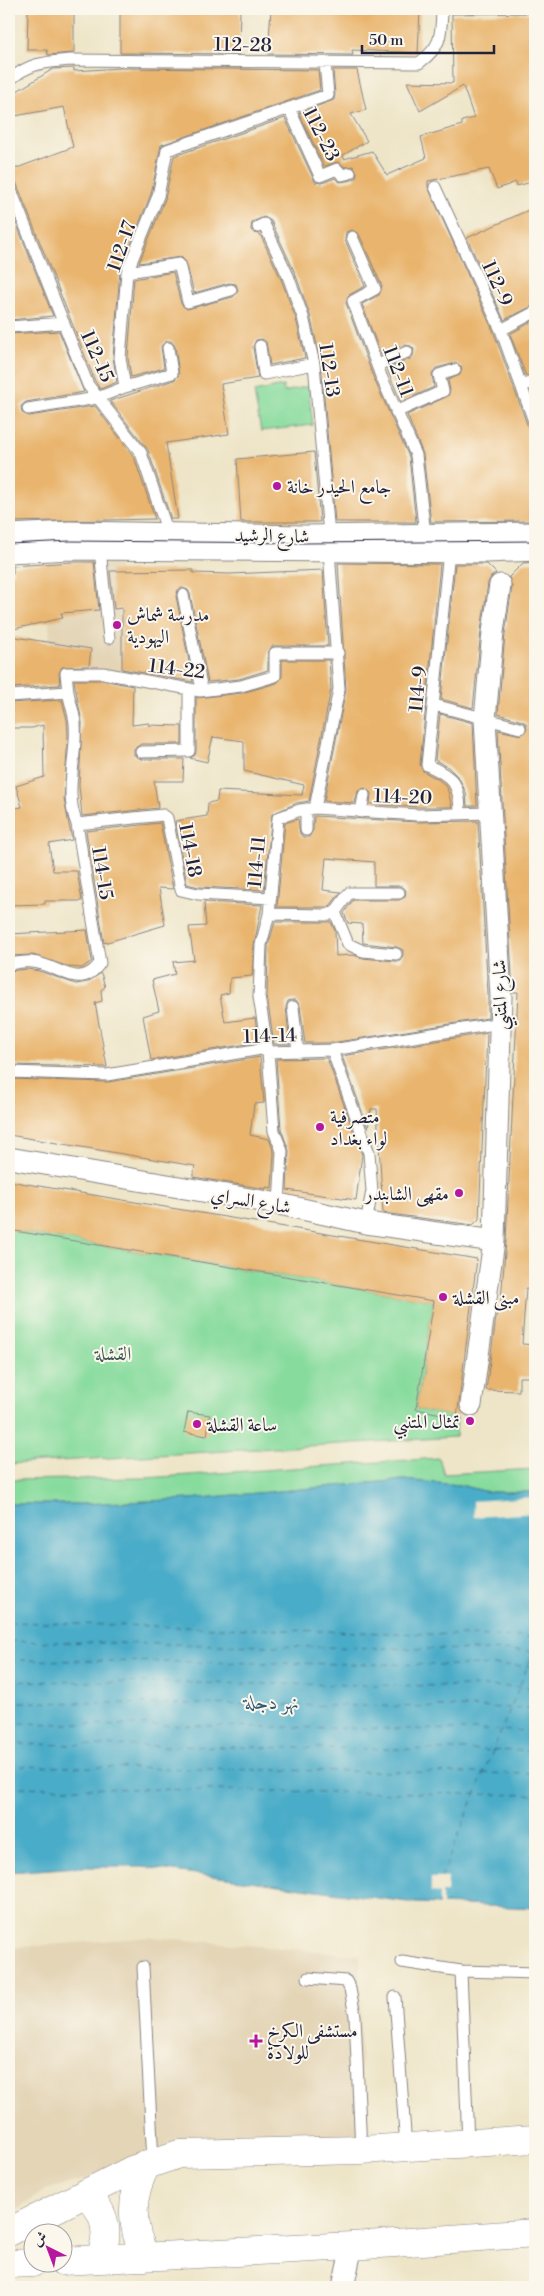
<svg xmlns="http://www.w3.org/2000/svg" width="544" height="2296" font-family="'Libre Bodoni',Amiri,serif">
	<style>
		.built { fill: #e4d5b7 }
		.green { fill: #87db9d; stroke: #547e6c }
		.water { fill: #49acc8; stroke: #366782 }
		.pier { fill: #eee5c8 }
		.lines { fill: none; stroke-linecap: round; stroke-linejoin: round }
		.ferry { stroke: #325973; stroke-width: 1; stroke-dasharray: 6 5; stroke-linecap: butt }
		.building { fill: #e9b56e }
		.lane-casing { stroke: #888482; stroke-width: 13 }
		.street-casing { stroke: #888482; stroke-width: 23 }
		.secondary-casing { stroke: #888482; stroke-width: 29 }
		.lane { stroke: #fff; stroke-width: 11 }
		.street { stroke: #fff; stroke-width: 21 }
		.secondary { stroke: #fff; stroke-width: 28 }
		.tram { stroke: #22223b; stroke-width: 1 }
		.poi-dot { fill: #b5179e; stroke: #fbf7ec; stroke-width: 2 }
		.labels { text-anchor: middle; stroke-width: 4; stroke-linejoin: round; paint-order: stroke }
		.street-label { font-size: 19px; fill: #22223b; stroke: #fbf7ec }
		.poi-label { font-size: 19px; fill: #22223b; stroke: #fbf7ec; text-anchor: start }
		.park-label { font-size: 19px; fill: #405a58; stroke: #fbf7ec }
		.water-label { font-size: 20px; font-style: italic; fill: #325973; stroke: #fbf7ec }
	</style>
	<rect width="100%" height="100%" fill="#fbf7ec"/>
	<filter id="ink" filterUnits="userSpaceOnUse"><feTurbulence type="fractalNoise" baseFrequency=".02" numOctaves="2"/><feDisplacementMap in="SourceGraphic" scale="10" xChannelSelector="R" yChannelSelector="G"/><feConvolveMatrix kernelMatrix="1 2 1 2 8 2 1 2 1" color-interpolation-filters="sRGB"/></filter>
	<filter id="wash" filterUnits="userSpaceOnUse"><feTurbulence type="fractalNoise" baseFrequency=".0096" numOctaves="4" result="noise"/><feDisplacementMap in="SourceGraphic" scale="20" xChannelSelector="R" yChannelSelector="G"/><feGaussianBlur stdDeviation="1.12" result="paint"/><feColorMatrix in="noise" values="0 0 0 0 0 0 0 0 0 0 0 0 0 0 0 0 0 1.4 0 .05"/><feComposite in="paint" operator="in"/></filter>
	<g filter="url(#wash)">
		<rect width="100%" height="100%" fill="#eee5c8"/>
		<path class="built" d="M98,560L119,561V575L168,610L183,608L199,685L65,672L63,689L45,691L50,646L49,622H41L56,603L96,599Z
			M152,1937L360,1955L361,2150L179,2154L45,2190L9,2216V1948Z"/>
		<path class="green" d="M283,386L284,392L308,386L313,425L261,431L254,392Z
			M9,1230L434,1301L416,1409L457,1417L456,1437L9,1464Z
			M439,1458L444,1474L535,1469V1492H488L460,1485L403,1480L190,1499L83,1504H9V1480L146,1478Z"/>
		<path class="water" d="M403,1480L460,1485L488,1492H535V1908L415,1903L143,1867H79L9,1872V1504H83L190,1499Z"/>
		<path class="pier" d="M535,1497V1513L474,1517L473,1501Z
			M431,1878H448L447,1892H442V1906H439V1893L431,1892Z"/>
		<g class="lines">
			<path class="ferry" d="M9,1622L530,1637L535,1634
				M9,1641L533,1651L535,1649
				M9,1660L535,1666
				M9,1681L535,1687
				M9,1702L535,1708
				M9,1723L535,1731
				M9,1744L535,1751
				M9,1766L535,1774
				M9,1787L535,1795
				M441,1878L535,1648"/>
		</g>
		<g id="blocks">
			<path class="building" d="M28,9H74V53L48,55L47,50H27Z
				M120,9H240L239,54L120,53Z
				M271,9H420L418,53L352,50L353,55L268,54Z
				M535,13V181L517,186L516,182L497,189L489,169L428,181V187L494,333L528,427L535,431V521L431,522L423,454L407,415L448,396L450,390L448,380L460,375L462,368L456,363L436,368L432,374L434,387L401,402L387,369L410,359L413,356L414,349L411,346L404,345L381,355L362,304L379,295L382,286L359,234L352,230L346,232L345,240L365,286L349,295L346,303L374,379L409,457L416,522H335L321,362L310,315L295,273L271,221L264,217L252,222L251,230L254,233L260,234L281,279L296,319L305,358L270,365L266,342L262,339L256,340L253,347L258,378L221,384L229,434L166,443L178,519H171L148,450L110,401L174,380L179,375L175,346L171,341H167L161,346L164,368L131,377L128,358L134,279L173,272L181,304L187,309L233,297L238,291L236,284L229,283L194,293L186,262L181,257L139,263L165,199L174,156L285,118L315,182L322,183L335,178L340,182L352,180L356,178L357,172L353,166L345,167L338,162L324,166L299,113L334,100L335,94L333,70H357L366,110L351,114L367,141L343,155L344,159L372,151L387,175L426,158L421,137L462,125V121L474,118L463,86L420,111L407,82L453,83L452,14Z
				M74,68V71L120,68L318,70L320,90L161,145L151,194L120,271L113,357L117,382L100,389L95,381L16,182L9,178V171L73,147L64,107L15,116L9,96L53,69Z
				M9,205L53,316L9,320Z
				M535,207V305L504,320L467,238Z
				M535,320V374L526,376L510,334Z
				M59,331L84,392L26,402L21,406L22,413L29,416L95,406L134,457L155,519L9,522V334Z
				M314,452L320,522H241L237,459Z
				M72,562H94L99,610L61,613L63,618L9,630V575L13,574V566Z
				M535,562V1289L526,1288L522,1344L535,1345V1377H519V1391L486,1390L497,1311H500L506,1241L518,992H513L498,730L521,735L527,729L526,723L522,721L498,714L505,634L512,587L509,577L523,563Z
				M338,563L440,564L420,764L423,771L439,780L447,787L452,807H417L370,804L371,793L365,788L358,791L355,803L324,801L346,689Z
				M455,564H487L496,573L491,577L488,583L481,631L473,708L441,699Z
				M193,570V573L230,574L323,570L328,646H272L268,653V670L239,679L208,682L190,594L188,590L182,588L178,590L176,596L193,682L122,669V608L114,609L110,571Z
				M9,636L91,649L89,666L62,667L59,673L60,685L9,688Z
				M282,660H329L331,689L309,801L297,803L272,814L264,890L199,887L187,884L175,821L207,816L208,803L217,801L218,791L302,795L304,785L244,771V741L213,737L207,762L190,758L195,755L196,751V698L242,693L277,683L282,677Z
				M74,680H102L133,686L132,725L149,723V725L182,726V744H141L134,749V755L141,759H184L183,781H154L158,808L82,816L79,786L82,723Z
				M62,700L67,720L68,735L64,799L72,840L49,844L53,871H77L82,901H45V904L9,905V809L22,807L16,786L44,777L43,725L32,728H9V703Z
				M440,714L473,723L477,806H467L466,793L459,778L448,767L435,760Z
				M314,816L416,822L478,821L488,994V1018L331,1043H305L300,1006L296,1000H292L288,1001L286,1007L290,1044H274L267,997L268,946L275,922H331L335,931L336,956L353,955L362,958L395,961H400L403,955V950L397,947L363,943L362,924L348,923L344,913L353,900H399L405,897L406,890L402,886H374V862L326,858L323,890L341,892L330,906L326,907H277L285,823L298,819L300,834L303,837H309L313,830Z
				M160,823L173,889L159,888L165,925L104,943L86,831Z
				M204,902L262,905L254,945L252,976L230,978L229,993L220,995L225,1022L255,1018L259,1042L151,1060L143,1016L159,1011L152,980L175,974L173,962L194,960L189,927L206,926Z
				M87,930L92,961L82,968L69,967L33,955L9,956V934Z
				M27,969L39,971L76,984L87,982L101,973L105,987L101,990L102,1001L95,1003L107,1067L9,1065V971Z
				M487,1033L479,1219L473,1225L383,1213L377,1109H371L368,1128L342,1056Z
				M260,1057L264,1103L254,1104L250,1135L269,1139L274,1152L272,1188L266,1187V1189L193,1177L195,1166L9,1135V1079L108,1082Z
				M327,1058L362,1155L356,1200L287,1190L289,1151L281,1129L276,1059Z
				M9,1181L477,1259L457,1417L416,1409L434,1301L9,1230Z
				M188,1412L210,1415L207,1436L184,1432Z"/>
		</g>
	</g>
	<g filter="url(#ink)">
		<use href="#blocks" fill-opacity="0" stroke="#888482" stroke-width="1"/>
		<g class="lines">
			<defs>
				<path id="lane" d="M9,81C27,63 46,62 70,60L419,63C442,46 441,36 442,9
					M289,108L320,176L337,169L342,175L350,173
					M9,185L88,385L141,453L168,533
					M435,187L501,330L535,424
					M258,227L264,224L288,276L303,317L314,364L329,535
					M352,237L375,289L353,301L381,376L416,455L425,535
					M127,272L179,264L188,302L231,290
					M9,327L64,323
					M501,330L535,312
					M260,346L264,374L314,364
					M378,365L407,352
					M522,386L535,381
					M125,387L172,373L168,348
					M28,409L97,398L125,387L120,358L127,272L158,196L167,150L328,95L325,63
					M396,412L443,391L439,375L455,370
					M100,549L109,638
					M449,551L427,765C454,777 460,784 460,814
					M183,595L201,685L200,691
					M9,696L68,692L66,673H103L200,691L241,686L275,676V653H338
					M434,705L520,728
					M141,752L189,751V689
					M315,808L417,815L489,813
					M361,812L364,795
					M77,824L163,815L167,818L181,890L198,894L271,898
					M306,830V809
					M335,912L348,944L363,951L396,954
					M269,914L327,915L335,912L349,893H399
					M9,964C16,963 25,961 32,962C56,963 79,993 100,963L77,824C63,791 78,756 75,723C74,713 70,702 68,692
					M293,1007L298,1052
					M332,1050L369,1153L372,1191L366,1223
					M9,1072L107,1075L261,1049L268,1052L332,1050L501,1023
					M279,1204L282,1151L274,1131L268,1052L259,997L261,945L269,914L278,818L300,810L315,808L339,689L329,551
					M402,1962L461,1971L535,1973
					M143,1967L153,2162
					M461,1971L468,2143
					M308,1978L346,1981L350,1989L355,2016L361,2150
					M395,1997L406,2147"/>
				<path id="street" d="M9,535L70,532L306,536L535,533
					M9,552L72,549L487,552L535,550
					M9,1158L279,1204L366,1223L494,1241
					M471,1405L494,1241L501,997L485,719L493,632L500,585
					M343,2287L352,2246"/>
				<path id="secondary" d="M85,2194C106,2211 111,2234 99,2259
					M9,2232L132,2170L179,2154L361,2150L535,2139
					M146,2257C129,2225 130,2195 147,2164
					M62,2261L352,2246L535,2233
					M9,2264L32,2263"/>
			</defs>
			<use href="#lane" class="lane-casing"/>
			<use href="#street" class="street-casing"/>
			<use href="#secondary" class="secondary-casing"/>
			<use href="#lane" class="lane"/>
			<use href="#street" class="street"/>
			<use href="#secondary" class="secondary"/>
			<path class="tram" d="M9,544L70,541L305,543L535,541"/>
		</g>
	</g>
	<g class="poi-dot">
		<circle cx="277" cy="486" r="5"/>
		<circle cx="117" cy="625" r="5"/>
		<circle cx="320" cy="1127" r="5"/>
		<circle cx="459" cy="1193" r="5"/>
		<circle cx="443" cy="1297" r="5"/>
		<circle cx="470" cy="1421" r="5"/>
		<circle cx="197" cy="1424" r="5"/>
		<path d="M253.5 2033.5h5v5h5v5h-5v5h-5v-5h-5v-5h5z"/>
	</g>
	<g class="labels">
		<g class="street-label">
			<text transform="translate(243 44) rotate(1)" y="7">112-28</text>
			<text transform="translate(322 134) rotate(63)" y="7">112-23</text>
			<text transform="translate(121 246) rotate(-71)" y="7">112-17</text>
			<text transform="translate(498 283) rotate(65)" y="7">112-9</text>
			<text transform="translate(98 356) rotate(66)" y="7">112-15</text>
			<text transform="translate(330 370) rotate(82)" y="7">112-13</text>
			<text transform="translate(399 371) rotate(69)" y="7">112-11</text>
			<text transform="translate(272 535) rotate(1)" y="7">شارع الرشيد</text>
			<text transform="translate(177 668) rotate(7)" y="7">114-22</text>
			<text transform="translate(417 689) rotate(-85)" y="7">114-9</text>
			<text transform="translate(403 796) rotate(2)" y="7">114-20</text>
			<text transform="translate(191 850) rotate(79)" y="7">114-18</text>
			<text transform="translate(256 862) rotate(-85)" y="7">114-11</text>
			<text transform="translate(103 873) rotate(81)" y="7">114-15</text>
			<text transform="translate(499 995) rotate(-91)" y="7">شارع المتنبي</text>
			<text transform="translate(270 1035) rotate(-2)" y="7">114-14</text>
			<text transform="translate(251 1200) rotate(10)" y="7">شارع السراي</text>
		</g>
		<g class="poi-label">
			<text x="287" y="493">جامع الحيدر خانة</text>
			<text x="127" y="621">مدرسة شماش<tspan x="127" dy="22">اليهودية</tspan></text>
			<text x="330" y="1123">متصرفية<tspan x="330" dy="22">لواء بغداد</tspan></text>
			<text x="449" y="1200" text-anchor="end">مقهى الشابندر</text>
			<text x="453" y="1304">مبنى القشلة</text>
			<text x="460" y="1428" text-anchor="end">تمثال المتنبي</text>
			<text x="207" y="1431">ساعة القشلة</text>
			<text x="267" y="2037">مستشفى الكرخ<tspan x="267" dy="22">للولادة</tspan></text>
		</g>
		<g class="park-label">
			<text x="113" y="1360">القشلة</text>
		</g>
		<g class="water-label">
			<text x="272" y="1709">نهر دجلة</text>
		</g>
	</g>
	<rect width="544" height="2296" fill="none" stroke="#fbf7ec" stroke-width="30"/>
	<g transform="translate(48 2248) rotate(318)"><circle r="24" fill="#fbf7ec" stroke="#a4a2a5"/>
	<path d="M0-4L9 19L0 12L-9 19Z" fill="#b5179e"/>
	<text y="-8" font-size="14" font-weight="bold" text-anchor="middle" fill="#22223b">ش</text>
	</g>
	<path d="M362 45v8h132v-8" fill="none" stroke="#22223b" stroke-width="2.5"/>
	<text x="369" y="45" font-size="15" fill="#22223b" stroke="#fbf7ec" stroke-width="4" paint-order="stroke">50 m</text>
</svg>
